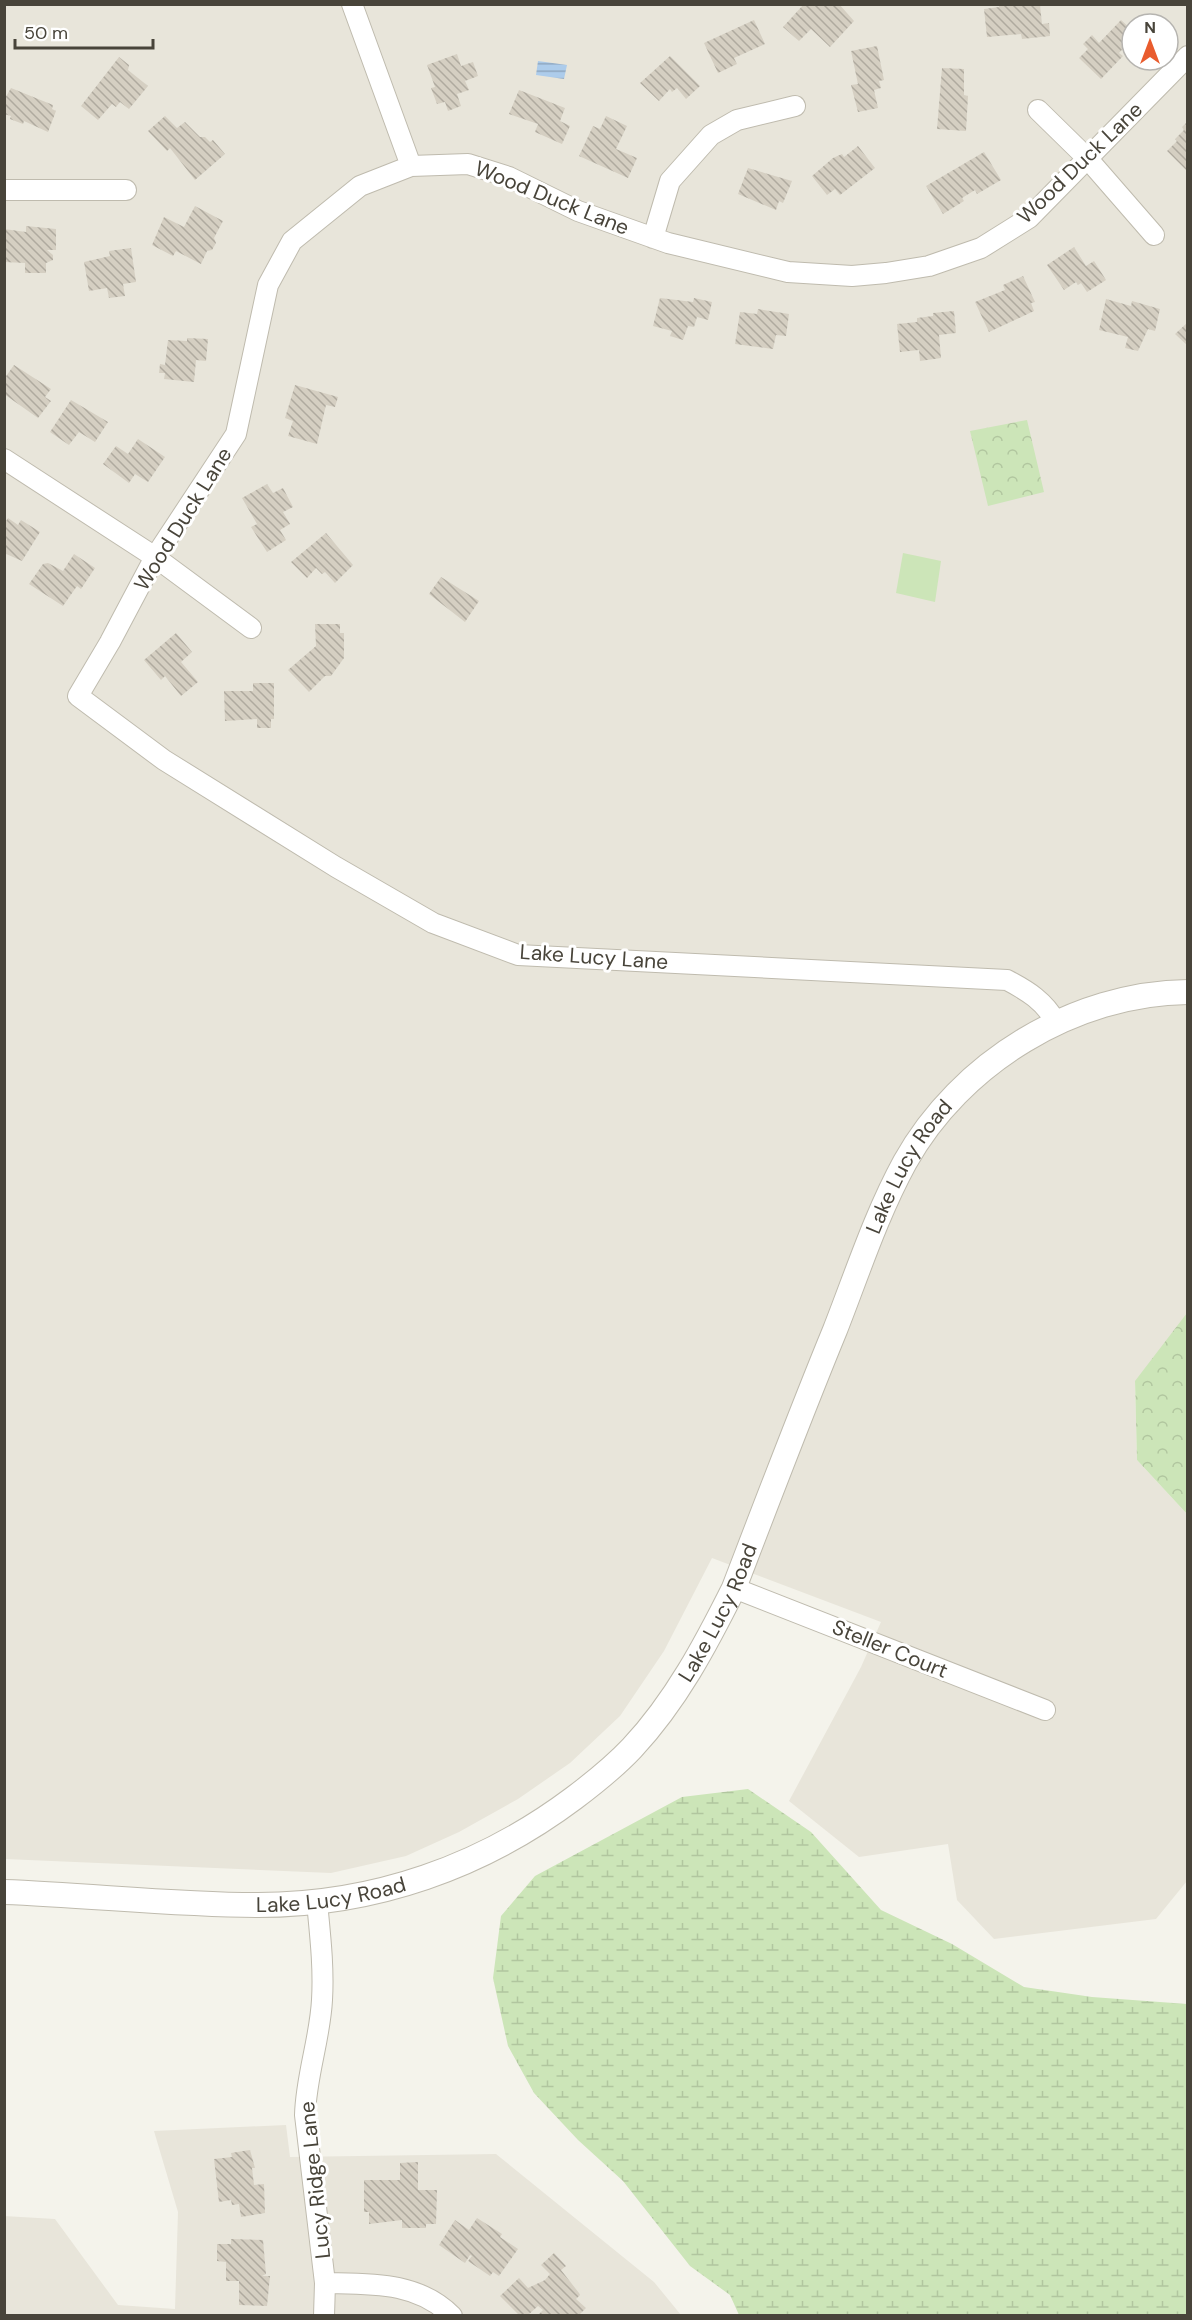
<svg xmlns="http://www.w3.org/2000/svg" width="1192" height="2320" font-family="'DM Sans',sans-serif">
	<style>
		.residential { fill: #e8e5da; fill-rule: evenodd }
		.forest { fill: url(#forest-crowns) }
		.wetland { fill: url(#wetland-marsh) }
		.garden { fill: #cce5b8 }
		.water { fill: url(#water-rules) }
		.building { fill: url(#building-back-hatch) }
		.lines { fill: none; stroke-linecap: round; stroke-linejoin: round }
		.minor-casing { stroke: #bfbbae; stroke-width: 22 }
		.tertiary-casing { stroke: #bfbbae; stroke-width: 26 }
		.minor { stroke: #fff; stroke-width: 20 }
		.tertiary { stroke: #fff; stroke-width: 24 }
		.labels { text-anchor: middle; stroke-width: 6; stroke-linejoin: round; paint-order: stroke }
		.street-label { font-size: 21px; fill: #48443a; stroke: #fff }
	</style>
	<defs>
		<pattern id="forest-crowns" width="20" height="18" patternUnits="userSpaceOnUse" patternTransform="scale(1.5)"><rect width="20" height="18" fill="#cce5b8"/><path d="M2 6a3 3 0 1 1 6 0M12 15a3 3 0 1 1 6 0" fill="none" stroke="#b1c69f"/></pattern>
		<pattern id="wetland-marsh" width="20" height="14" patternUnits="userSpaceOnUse" patternTransform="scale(1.5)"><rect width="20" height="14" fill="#cce5b8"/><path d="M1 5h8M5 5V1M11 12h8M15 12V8" fill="none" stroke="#b1c69f"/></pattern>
		<pattern id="water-rules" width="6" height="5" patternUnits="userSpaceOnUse" patternTransform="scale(1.5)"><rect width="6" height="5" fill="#adcceb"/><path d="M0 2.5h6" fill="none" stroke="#8fa7bf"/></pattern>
		<pattern id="building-back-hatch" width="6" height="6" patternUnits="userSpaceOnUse" patternTransform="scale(1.5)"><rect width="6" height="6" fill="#d5cfc2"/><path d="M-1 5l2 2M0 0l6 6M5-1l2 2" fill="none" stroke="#afaa9f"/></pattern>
	</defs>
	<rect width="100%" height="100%" fill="#f4f3eb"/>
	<path class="residential" d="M5,5H1187L1188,1313L1135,1382L1137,1460L1187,1514V1881L1156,1919L994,1939L957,1900L948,1844L859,1857L789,1801L861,1667L881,1622L712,1558L664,1651L620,1716L570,1763L518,1799L459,1832L406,1856L331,1873L5,1859ZM1132,24H1168V60H1132Z
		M286,2125L290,2157L496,2154L654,2282L681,2315H5L4,2216L55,2219L118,2305L175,2309L178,2212L154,2131Z"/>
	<path class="forest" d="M1027,420L1044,492L988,506L970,431Z
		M1187,1313V1514L1137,1460L1135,1381Z"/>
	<path class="wetland" d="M748,1789L811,1832L881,1910L952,1944L1024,1987L1092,1997L1187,2004V2315H739L730,2295L690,2266L623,2181L578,2140L534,2093L508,2046L493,1978L501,1916L535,1876L682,1797Z"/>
	<path class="garden" d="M903,553L941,561L935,602L896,593Z"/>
	<path class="water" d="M538,61L567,65L564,79L536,75Z"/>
	<path class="building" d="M804,4H839L854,21L830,47L811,29L799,41L783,27Z
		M999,4L1040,5L1042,24L1049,23L1050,36L1022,39L1021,34L987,37L984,9L999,7Z
		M754,20L765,44L734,58L737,64L718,73L704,43Z
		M1121,20L1132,30V39L1119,53L1123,56L1101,79L1079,58L1088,49L1083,44L1092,35L1099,43Z
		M877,46L884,80L879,81L881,88L874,90L878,108L858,112L851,85L858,84L851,51Z
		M457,54L461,66L473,62L478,76L465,81L469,90L457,94L461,106L448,111L445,102L437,104L431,88L435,87L427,65Z
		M670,56L700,86L686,99L677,88L672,92L670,89L659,101L640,83Z
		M119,57L129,65L128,70L148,86L129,109L120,102L116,107L112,104L98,120L81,106Z
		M942,68L964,69V95L968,96L966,131L937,129Z
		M11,88L53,105L52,109L56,111L48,132L24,121L23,124L10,119L11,116L4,114V100Z
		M519,90L565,108L560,121L570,126L562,144L535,132L538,124L509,114Z
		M165,116L177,128L185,122L200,137H205L210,142L213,140L225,154L195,180L170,148L167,151L148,131Z
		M606,116L627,126L616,149L637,158L628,178L579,156L593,126L600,129Z
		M1188,121V172L1167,151L1177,141L1175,139L1184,130L1182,127Z
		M858,146L875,168L840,195L835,189L827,195L812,176L833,158L842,154L844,157Z
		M984,152L1001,180L977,194L975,190L962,198L964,201L943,214L926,186Z
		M748,168L792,181L783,203L779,201L776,210L738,194Z
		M195,206L223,221L214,238L216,243L212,250L207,251L201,264L176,251L173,256L152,245L164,217L184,227Z
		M26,226L56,229V250H47L53,255V260L46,263V273H25V263L4,262V229L26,232Z
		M1074,247L1086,266L1094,261L1106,280L1087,292L1081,283L1078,285L1076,282L1064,290L1047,265Z
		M131,248L136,282L123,284L125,296L109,298L107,288L89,291L84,262L110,256L109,251Z
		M1023,276L1035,302L1031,303L1034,311L989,332L975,302L1005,290L1003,285Z
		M660,298L693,302L694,298L712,302L708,320L697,317L694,327L688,326L683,340L670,336L672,331L653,326Z
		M1106,299L1131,306L1132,301L1160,309L1155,331L1148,329L1138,351L1125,348L1128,337L1099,330Z
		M758,309L789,314L786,336L776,335L773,349L735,344L740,312L757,314Z
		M954,311L956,333L939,335L941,358L920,361L919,350L900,352L897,324L917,322V318L933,316V313Z
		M1188,322V346L1175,334Z
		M187,338L208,339L206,361L196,360L194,382L164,379L165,373H159L160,364L165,365L168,340L187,341Z
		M14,365L51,389L45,397L51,401L38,418L4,394V379Z
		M295,385L338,397L335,407L326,405L317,444L288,436L293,421L285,418Z
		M71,400L108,422L95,442L79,432L69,445L50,432Z
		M138,439L165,457L148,482L135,474L129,483L103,464L116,446L128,454Z
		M267,484L273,493L283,488L293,507L283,512L290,524L280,530L286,540L267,552L251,527L257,524L242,498Z
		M8,518L18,525L21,520L40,532L22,561L4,553V524Z
		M326,533L353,565L335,583L325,572L322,574L316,568L307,578L291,562Z
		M74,554L95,568L81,589L77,586L63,606L29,584L43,564L48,563L63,571Z
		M441,577L479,601L465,622L429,594Z
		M315,624H340V633H344V658L331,676H325L309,692L288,670L316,646Z
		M176,633L192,652L181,662L198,682L181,696L165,676L161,680L144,660Z
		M253,683H274V719H271V728H257V719L225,721L224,691H253Z
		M250,2150L255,2168H252L254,2185L264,2184L265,2213L241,2217L239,2204L232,2205L231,2200L219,2202L214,2159L232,2157L231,2153Z
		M418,2162V2190H437L436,2224H426V2228H402V2220L369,2224V2212H364V2180H400V2163Z
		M477,2218L502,2234L500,2237L518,2249L499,2276L493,2272L490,2276L468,2261L472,2256L470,2255L465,2263L439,2245L455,2220L469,2230Z
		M231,2239L263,2240L266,2274L262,2276H270L267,2306L239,2305V2281H226V2262L217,2261V2244H231Z
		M554,2253L566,2266L561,2270L579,2293L580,2295L576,2299L586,2308L578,2316H537L543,2310L538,2306L527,2316H520L500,2296L519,2278L528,2288L545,2280L550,2274L541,2265Z"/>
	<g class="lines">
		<defs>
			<path id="minor" d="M352,4L411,166
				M1038,110L1087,158L1154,235
				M4,190H126
				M653,238L670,181L711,135L737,120L795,106
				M4,459L155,557L251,628
				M1056,1022C1044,1001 1028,991 1007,980L518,955L433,923L336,867L164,760L78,696L110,642L155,557L236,434L268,285L292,241L360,186L411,166L468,164L509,177L578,211L668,243L788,272L852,276L886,273L929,266L981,248L1029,218L1188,56
				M734,1588L1045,1710
				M317,1902C320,1934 324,1967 322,2000C320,2039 306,2076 305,2115L325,2283L324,2316
				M325,2283C370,2284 417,2281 452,2316"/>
			<g id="tertiary">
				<path id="s1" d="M4,1892C89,1895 174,1905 258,1905C374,1905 482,1867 574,1798C594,1783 615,1766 632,1748C676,1701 706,1644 734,1588C767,1502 800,1415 835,1330C857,1274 876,1215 905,1162C960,1063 1074,993 1188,992"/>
			</g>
		</defs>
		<use href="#minor" class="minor-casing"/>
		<use href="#tertiary" class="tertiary-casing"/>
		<use href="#minor" class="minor"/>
		<use href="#tertiary" class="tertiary"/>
	</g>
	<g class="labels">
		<g class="street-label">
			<text transform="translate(1080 163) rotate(-44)" y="7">Wood Duck Lane</text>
			<text transform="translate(552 198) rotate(22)" y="7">Wood Duck Lane</text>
			<text transform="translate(183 519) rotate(-58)" y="7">Wood Duck Lane</text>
			<text transform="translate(594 957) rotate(4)" y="7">Lake Lucy Lane</text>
			<text dy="7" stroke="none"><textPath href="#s1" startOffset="1318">Lake Lucy Road</textPath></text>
			<text dy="7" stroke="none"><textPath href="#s1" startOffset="832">Lake Lucy Road</textPath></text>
			<text transform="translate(890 1649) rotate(22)" y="7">Steller Court</text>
			<text dy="7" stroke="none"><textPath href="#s1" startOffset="328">Lake Lucy Road</textPath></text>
			<text transform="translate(315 2180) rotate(-96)" y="7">Lucy Ridge Lane</text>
		</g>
	</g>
	<rect width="1192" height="2320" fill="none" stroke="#48443a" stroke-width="12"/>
	<g transform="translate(1150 42)"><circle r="28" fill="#ffffff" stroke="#b6b4b0" stroke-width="1.5"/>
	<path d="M0-4.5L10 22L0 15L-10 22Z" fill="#e95c2e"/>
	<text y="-9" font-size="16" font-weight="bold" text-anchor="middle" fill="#48443a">N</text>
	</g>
	<path d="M15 39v9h138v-9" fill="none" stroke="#48443a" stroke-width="3"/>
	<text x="24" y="39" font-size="18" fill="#48443a" stroke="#ffffff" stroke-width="4.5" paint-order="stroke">50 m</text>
</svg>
